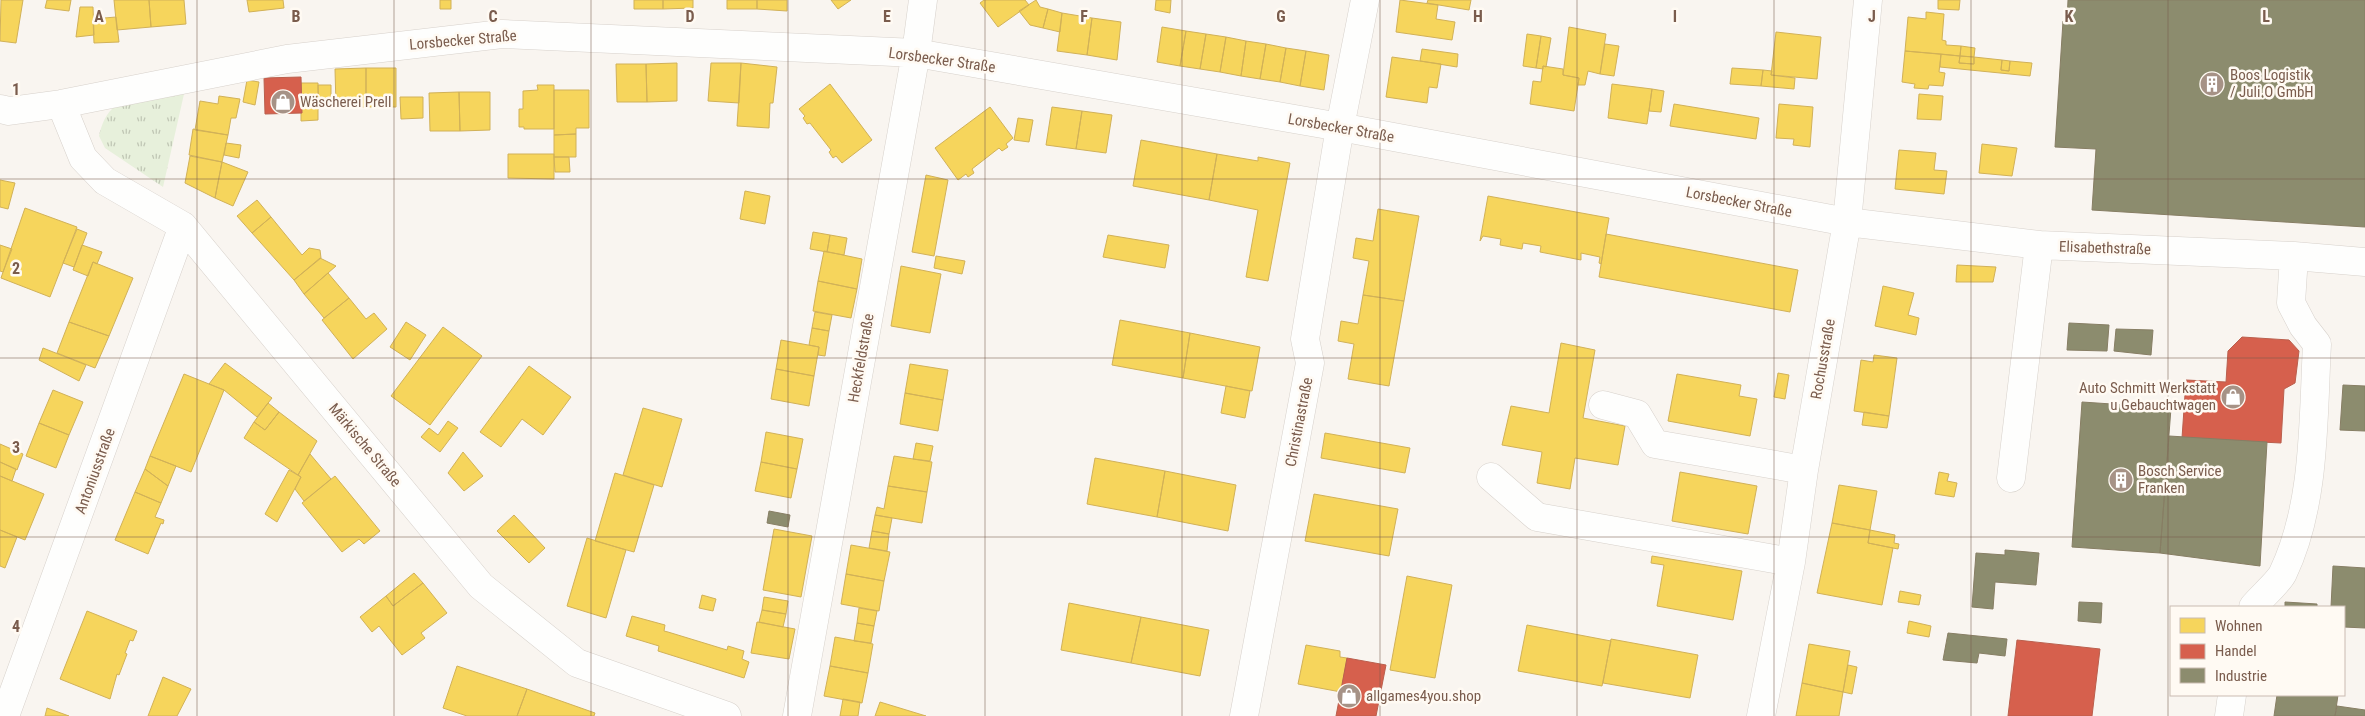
<svg xmlns="http://www.w3.org/2000/svg" width="2365" height="716" font-family="'Roboto Condensed',sans-serif">
	<style>
		.grass { fill: url(#grass-tufts) }
		.homes { fill: #f6d55c; stroke: #d1b158 }
		.shops { fill: #d6604d; stroke: #ba5f4d }
		.industry { fill: #8c8c6e; stroke: #877e64 }
		.lines { fill: none; stroke-linecap: round; stroke-linejoin: round }
		.minor-casing { stroke: #d7d1cb; stroke-width: 29 }
		.minor { stroke: #fefefd; stroke-width: 28 }
		.grid { fill: none; stroke: #7a5c4d; stroke-width: 1; stroke-opacity: 0.55 }
		.labels { text-anchor: middle; stroke-width: 5; stroke-linejoin: round; paint-order: stroke }
		.street-label { font-size: 15px; fill: #7a5c4d; stroke: #fffaf3 }
		.poi-label { font-size: 15px; fill: #7a5c4d; stroke: #fffaf3; text-anchor: start }
		.grid-label { font-size: 16px; text-anchor: middle; font-weight: bold; fill: #7a5c4d; stroke: #fffaf3; stroke-width: 5; stroke-linejoin: round; paint-order: stroke }
	</style>
	<defs>
		<pattern id="grass-tufts" width="24" height="20" patternUnits="userSpaceOnUse" patternTransform="scale(1.25)"><rect width="24" height="20" fill="#e7f0db"/><path d="M3 7l-1-3M5 7V3M7 7l1-3M15 17l-1-3M17 17v-4M19 17l1-3" fill="none" stroke="#c0c6b4"/></pattern>
	</defs>
	<rect width="100%" height="100%" fill="#f9f5f0"/>
	<path class="grass" d="M184,94L163,187L105,148L99,136C101,126 106,112 116,106C130,97 167,95 184,94Z"/>
	<path class="homes" d="M1,0H23L16,43L0,41Z
		M47,0H71L69,11L45,8Z
		M114,0H149L151,27L117,30Z
		M149,0H184L186,24L151,27Z
		M247,0H283L284,8L249,12Z
		M440,0H451V9H440Z
		M634,0H663V9H634Z
		M663,0H693V8L663,9Z
		M727,0H757V9H727Z
		M757,0H787V11L757,9Z
		M831,0H851L838,9Z
		M984,0H1025L1029,5L998,27L980,3Z
		M1036,0L1040,7L1048,9L1043,28L1030,25L1019,11Z
		M1156,0H1171L1170,13L1155,10Z
		M1400,0L1438,5L1436,19L1455,22L1452,40L1396,32Z
		M1428,0H1471L1469,10L1427,3Z
		M1938,0H1960L1959,10L1938,9Z
		M80,7H93L94,35L76,37Z
		M1048,9L1062,13L1060,32L1043,28Z
		M1926,12L1944,14L1942,40L1946,41V45L1961,46L1960,56L1905,51L1908,17L1926,19Z
		M1062,13L1092,18L1087,55L1057,51Z
		M116,17L119,42L94,43L93,19Z
		M1092,18L1121,22L1117,60L1087,55Z
		M1162,27L1186,31L1180,66L1157,62Z
		M1569,27L1606,34L1600,74L1588,71L1585,85H1578L1579,78L1563,75Z
		M1186,31L1206,34L1200,69L1180,66Z
		M1776,32L1821,37L1817,79L1771,75Z
		M1206,34L1226,37L1220,72L1200,69Z
		M1527,34L1541,36L1536,68L1523,66Z
		M1541,36L1551,38L1546,67L1543,66V69L1536,68Z
		M1226,37L1246,41L1241,76L1220,72Z
		M1246,41L1266,44L1260,79L1241,76Z
		M1266,44L1286,48L1280,82L1260,79Z
		M1605,44L1619,46L1614,76L1600,74Z
		M1961,46L1975,48L1974,57L1960,56Z
		M1286,48L1306,51L1300,86L1280,82Z
		M1422,49L1458,54L1457,67L1420,61Z
		M1306,51L1329,55L1324,90L1300,86Z
		M1905,51L1941,54L1939,72L1945,73L1943,86L1929,85L1928,89L1914,88L1915,84L1902,82Z
		M1941,54L1960,56L1959,63L1974,64V57L2002,60L2001,70L2009,71L2010,61L2032,63L2030,76L1940,67Z
		M1960,56L1974,57V64L1959,63Z
		M1392,57L1441,64L1437,88L1429,87L1427,103L1386,97Z
		M2002,60L2010,61L2009,71L2001,70Z
		M677,63V101L647,102L646,64Z
		M711,63H741L739,103L708,101Z
		M741,63L777,67L773,103H770L769,128L737,126Z
		M616,64H646L647,102H617Z
		M1543,66L1563,69V75L1579,78L1574,111L1530,104L1533,81L1541,82Z
		M366,68V107H336L335,69Z
		M366,68H396V107H366Z
		M1732,68L1763,70L1761,86L1730,84Z
		M1763,70L1772,71L1771,75L1795,78L1794,89L1761,86Z
		M247,80L259,82L255,105L243,102Z
		M301,83H318V120L301,121Z
		M830,84L872,140L842,163L836,156L833,158L829,152L831,150L810,123L807,124L803,118L805,116L799,109Z
		M1612,84L1652,89L1647,124L1608,118Z
		M318,85H331V107H319Z
		M537,85H554V129H524V127H519V109H523V91L538,90Z
		M1652,89L1664,91L1661,112L1649,111Z
		M554,90H589V128H576V134L554,135Z
		M459,92L460,131H430L429,93Z
		M459,92H490V130L460,131Z
		M1919,94L1943,96L1941,120L1917,119Z
		M219,96L240,99L236,118H231L228,135L195,130L200,101L218,104Z
		M400,97H423V118L401,119Z
		M1674,104L1759,118L1756,139L1670,126Z
		M1779,104L1813,107L1810,147L1793,145L1794,139L1776,138Z
		M990,107L1013,138L1006,144L1008,147L1002,151L999,148L972,169L974,173L968,177L966,174L958,180L935,148Z
		M1052,107L1082,111L1076,149L1046,145Z
		M1082,111L1112,115L1106,153L1076,149Z
		M1018,118L1033,120L1029,142L1014,140Z
		M193,129L228,135L222,162L189,155Z
		M576,134V157H554V135Z
		M1141,140L1217,154L1209,200L1133,186Z
		M226,143L241,145L239,158L224,155Z
		M1982,144L2017,148L2012,176L1979,173Z
		M1899,150L1936,153L1934,170L1947,171L1944,194L1895,189Z
		M508,154H554V179L508,178Z
		M1217,154L1258,161V157L1290,163L1268,281L1246,277L1258,210L1209,200Z
		M190,156L222,162L215,198L185,183Z
		M554,157H569L570,172H555Z
		M222,162L248,172L233,206L215,198Z
		M926,175L948,180L934,256L912,252Z
		M0,180L15,183L8,209L0,207Z
		M745,191L770,196L765,224L740,219Z
		M1488,196L1609,218L1601,264L1599,263L1600,257L1581,253V260L1540,252L1541,246L1523,243L1522,249L1500,245L1501,239L1483,236L1480,241Z
		M257,200L271,217L252,233L237,216Z
		M25,208L77,227L50,297L1,278Z
		M1378,209L1419,216L1404,301L1363,295L1369,261L1353,258L1356,238L1373,241Z
		M271,217L302,255L309,248L320,250L321,258L294,280L252,233Z
		M77,229L87,233L74,267L63,263Z
		M813,232L830,235L827,252L810,249Z
		M1606,234L1798,270L1790,312L1599,277Z
		M830,235L847,238L844,255L827,252Z
		M1108,235L1169,245L1165,268L1103,257Z
		M0,245L12,249L3,272L0,271Z
		M82,245L102,252L97,264L93,262L88,276L73,270Z
		M824,251L862,259L857,289L818,281Z
		M936,256L965,261L962,274L934,268Z
		M320,258L336,266L304,294L294,280Z
		M93,262L133,278L109,336L69,322Z
		M1957,265L1996,267L1993,282H1956Z
		M901,266L941,274L930,333L891,326Z
		M328,273L349,298L324,318L304,294Z
		M818,281L857,289L851,318L813,311Z
		M1883,286L1914,293L1908,315L1919,318L1916,335L1875,326Z
		M1363,295L1404,301L1389,386L1348,379L1354,344L1338,341L1341,321L1358,324Z
		M349,298L366,319L374,313L387,329L353,359L322,320Z
		M815,312L832,315L829,331L812,328Z
		M1120,320L1190,333L1183,378L1112,365Z
		M69,322L109,336L95,368L57,353Z
		M406,322L426,335L410,360L390,347Z
		M443,327L482,356L430,425L391,396Z
		M812,328L829,331L825,356L818,355L819,347L809,345Z
		M1190,333L1260,347L1252,391L1183,378Z
		M781,340L819,347L814,376L776,369Z
		M1561,343L1595,350L1583,418L1625,426L1618,465L1575,458L1570,489L1537,483L1542,452L1502,445L1511,406L1549,413Z
		M43,348L86,365L79,381L39,360Z
		M1874,355L1897,358L1889,416L1854,411L1861,360L1873,362Z
		M225,363L272,398L257,417L224,390L209,384Z
		M910,364L948,370L943,400L905,393Z
		M529,366L571,397L543,435L522,419L501,447L480,432Z
		M776,369L814,376L809,406L771,399Z
		M1778,373L1789,375L1785,399L1774,397Z
		M184,374L224,390L191,472L150,456Z
		M1677,374L1741,385L1739,396L1757,399L1750,436L1668,421Z
		M1226,386L1250,391L1245,418L1221,413Z
		M53,390L83,402L69,435L39,423Z
		M905,393L943,400L938,431L900,424Z
		M268,403L279,412L265,430L254,422Z
		M643,408L682,419L662,487L623,475Z
		M279,412L317,441L298,475L244,438L254,422L265,430Z
		M1864,412L1889,416L1887,428L1862,425Z
		M448,421L458,428L440,452L421,437L429,428L438,435Z
		M39,423L69,435L56,468L26,456Z
		M766,432L803,439L797,469L761,462Z
		M1325,433L1410,448L1405,473L1321,458Z
		M916,443L933,446L930,461L913,459Z
		M0,444L23,454L17,470L0,462Z
		M463,452L483,476L464,491L448,473Z
		M310,454L331,479L304,501L295,489L301,477L298,475Z
		M150,456L176,466L168,486L145,469Z
		M894,456L932,462L927,492L888,486Z
		M1095,458L1165,471L1157,517L1087,504Z
		M0,462L16,469L12,481L0,476Z
		M761,462L797,469L791,498L755,491Z
		M145,469L168,486L161,503L135,492Z
		M289,470L301,477L277,522L265,514Z
		M1165,471L1236,485L1228,531L1157,517Z
		M1680,472L1757,486L1748,534L1672,521Z
		M1939,472L1949,474L1947,481L1957,483L1954,497L1935,494Z
		M615,473L654,485L634,552L595,541Z
		M0,476L44,494L25,540L0,530Z
		M335,476L380,531L364,544L359,539L342,552L302,503Z
		M1839,485L1877,491L1870,530L1832,523Z
		M888,486L927,492L922,523L875,515L877,507L884,509Z
		M135,492L161,503L155,517L164,520L163,524L161,523L148,554L115,540Z
		M1314,494L1398,509L1389,556L1305,541Z
		M514,515L545,548L529,563L497,531Z
		M875,515L892,518L889,534L872,531Z
		M1832,523L1870,530L1868,543L1893,548L1882,605L1817,593Z
		M774,529L812,536L801,597L763,590Z
		M0,530L17,537L5,568L0,566Z
		M1870,530L1895,535L1894,543L1899,544L1898,549L1868,543Z
		M872,531L889,534L887,551L869,548Z
		M587,538L626,550L606,618L567,606Z
		M851,545L890,552L884,581L846,574Z
		M1652,556L1742,571L1733,620L1657,606L1664,565L1651,563Z
		M414,573L423,583L393,606L386,596Z
		M846,574L884,581L879,611L841,604Z
		M1407,576L1452,585L1435,678L1390,670Z
		M423,583L447,613L421,633L425,638L402,655L379,626L372,632L360,617L386,596L393,606Z
		M1900,591L1921,595L1919,605L1898,602Z
		M702,595L716,599L713,611L699,608Z
		M764,597L788,601L786,614L762,610Z
		M1069,603L1141,617L1131,663L1061,650Z
		M859,608L877,611L874,626L857,623Z
		M762,610L786,614L783,627L759,622Z
		M87,611L137,631L133,641L130,640L125,653L127,654L119,675L117,674L110,699L60,679Z
		M632,616L665,625L664,631L668,632L727,650L728,646L744,651L742,659L749,662L744,678L658,651L659,646L626,636Z
		M1141,617L1209,630L1200,676L1131,663Z
		M1909,621L1931,626L1929,637L1907,633Z
		M757,622L795,629L789,659L751,653Z
		M857,623L874,626L871,643L854,641Z
		M1527,625L1611,641L1602,686L1518,671Z
		M835,637L873,644L868,673L830,666Z
		M1611,639L1698,655L1690,698L1603,683Z
		M1809,644L1850,651L1843,692L1802,683Z
		M1306,645L1340,651V657L1347,658L1341,692L1298,684Z
		M1848,665L1857,667L1852,694L1843,692Z
		M457,666L527,689L517,716H467L443,708Z
		M830,666L868,673L862,703L824,696Z
		M163,677L191,689L177,716H148Z
		M1802,683L1843,692L1839,716H1796Z
		M527,689L595,713L594,716H517Z
		M843,699L860,702L858,716H840Z
		M880,702L926,716H875Z
		M47,708L69,716H45Z"/>
	<path class="shops" d="M301,77L302,113L265,114L264,78Z
		M2242,337L2289,340L2299,351L2295,383L2284,389L2281,443L2182,438L2186,380L2226,382L2228,351Z
		M2017,640L2100,649L2092,716H2008Z
		M1347,658L1386,665L1376,716H1336Z"/>
	<path class="industry" d="M2068,0H2365V227L2092,210L2096,149L2055,147L2063,21L2067,22Z
		M2069,323L2109,325L2107,351L2067,350Z
		M2116,329L2153,330L2151,355L2114,351Z
		M2343,385L2365,386V431L2340,430Z
		M2082,402L2171,408L2160,553L2072,547Z
		M2169,436L2267,442L2260,566L2160,553Z
		M769,511L790,515L788,527L767,523Z
		M2005,550L2039,553L2036,585L1995,582L1993,609L1972,607L1976,553L2005,555Z
		M2333,566L2365,568V628L2344,627V607H2331Z
		M2079,602L2102,603L2101,623L2078,621Z
		M2285,602L2317,604V607H2285Z
		M1948,633L2007,639L2005,656L1979,653L1977,663L1943,660Z
		M2277,695H2338L2335,716H2274Z
		M2337,706L2365,710V716H2335Z"/>
	<g class="lines">
		<defs>
			<path id="minor" d="M61,104L83,158L105,181L183,226L481,586L577,663L727,716
				M0,109L9,111L61,104L287,59L502,34L916,53L1340,127L1847,222L2039,245L2294,256L2365,262
				M1603,405L1637,414L1655,444L1804,470
				M1491,477L1537,517L1791,562
				M2011,478L2039,245
				M2253,607C2261,597 2279,582 2283,573C2316,504 2313,418 2317,344L2303,326L2291,303L2294,256
				M5,716L183,226
				M797,716L916,53L923,0
				M1244,716L1310,363L1305,339L1340,127L1365,0
				M1761,716L1791,562L1804,470L1847,222L1868,0
				M2229,716L2232,695"/>
		</defs>
		<use href="#minor" class="minor-casing"/>
		<use href="#minor" class="minor"/>
	</g>
	<path class="grid" d="M197,0V716M394,0V716M591,0V716M788,0V716M985,0V716M1182,0V716M1380,0V716M1577,0V716M1774,0V716M1971,0V716M2168,0V716M0,179H2365M0,358H2365M0,537H2365"/>
	<defs>
		<symbol id="building-disc" viewBox="-11 -11 22 22"><circle r="9.5" fill="#a69286" stroke="#fffaf3"/><path d="M-4-6H4V6H1V3H-1V6H-4ZM-2.5-4.3h1.7v1.8h-1.7ZM.8-4.3h1.7v1.8H.8ZM-2.5-1h1.7V.8h-1.7ZM.8-1h1.7V.8H.8Z" fill="#fff"/></symbol>
		<symbol id="shop-disc" viewBox="-11 -11 22 22"><circle r="9.5" fill="#a69286" stroke="#fffaf3"/><path d="M-5-2.5h2.3a2.7 3.5 0 0 1 5.4 0H5L5.5 6h-11ZM-1.5-2.5h3a1.5 2.3 0 0 0-3 0Z" fill="#fff"/></symbol>
	</defs>
	<g fill-rule="evenodd">
		<use href="#building-disc" x="2198" y="70" width="28" height="28"/>
		<use href="#shop-disc" x="269" y="88" width="28" height="28"/>
		<use href="#shop-disc" x="2219" y="383" width="28" height="28"/>
		<use href="#building-disc" x="2107" y="466" width="28" height="28"/>
		<use href="#shop-disc" x="1335" y="682" width="28" height="28"/>
	</g>
	<g class="labels">
		<g class="street-label">
			<text transform="translate(463 40) rotate(-5)" y="5">Lorsbecker Straße</text>
			<text transform="translate(942 60) rotate(8)" y="5">Lorsbecker Straße</text>
			<text transform="translate(1341 128) rotate(10)" y="5">Lorsbecker Straße</text>
			<text transform="translate(1739 202) rotate(11)" y="5">Lorsbecker Straße</text>
			<text transform="translate(2105 248) rotate(2)" y="5">Elisabethstraße</text>
			<text transform="translate(861 358) rotate(-80)" y="5">Heckfeldstraße</text>
			<text transform="translate(1823 359) rotate(-80)" y="5">Rochusstraße</text>
			<text transform="translate(1299 422) rotate(-79)" y="5">Christinastraße</text>
			<text transform="translate(365 445) rotate(50)" y="5">Märkische Straße</text>
			<text transform="translate(95 471) rotate(-70)" y="5">Antoniusstraße</text>
		</g>
		<g class="poi-label">
			<text x="2230" y="80">Boos Logistik<tspan x="2230" dy="17">/ Juli.O GmbH</tspan></text>
			<text x="300" y="107">Wäscherei Prell</text>
			<text x="2216" y="393" text-anchor="end">Auto Schmitt Werkstatt<tspan x="2216" dy="17">u Gebauchtwagen</tspan></text>
			<text x="2138" y="476">Bosch Service<tspan x="2138" dy="17">Franken</tspan></text>
			<text x="1366" y="701">allgames4you.shop</text>
		</g>
	</g>
	<g class="grid-label">
		<text x="99" y="22">A</text>
		<text x="296" y="22">B</text>
		<text x="493" y="22">C</text>
		<text x="690" y="22">D</text>
		<text x="887" y="22">E</text>
		<text x="1084" y="22">F</text>
		<text x="1281" y="22">G</text>
		<text x="1478" y="22">H</text>
		<text x="1675" y="22">I</text>
		<text x="1872" y="22">J</text>
		<text x="2069" y="22">K</text>
		<text x="2266" y="22">L</text>
		<text x="16" y="95">1</text>
		<text x="16" y="274">2</text>
		<text x="16" y="453">3</text>
		<text x="16" y="632">4</text>
	</g>
	<rect x="2170" y="606" width="175" height="90" fill="#fffaf3" stroke="#cabbb1"/>
	<rect x="2180" y="618" width="25" height="15" fill="#f6d55c" stroke="#cabbb1"/>
	<text x="2215" y="631" font-size="15" fill="#7a5c4d">Wohnen</text>
	<rect x="2180" y="644" width="25" height="15" fill="#d6604d" stroke="#cabbb1"/>
	<text x="2215" y="656" font-size="15" fill="#7a5c4d">Handel</text>
	<rect x="2180" y="668" width="25" height="15" fill="#8c8c6e" stroke="#cabbb1"/>
	<text x="2215" y="681" font-size="15" fill="#7a5c4d">Industrie</text>
</svg>
